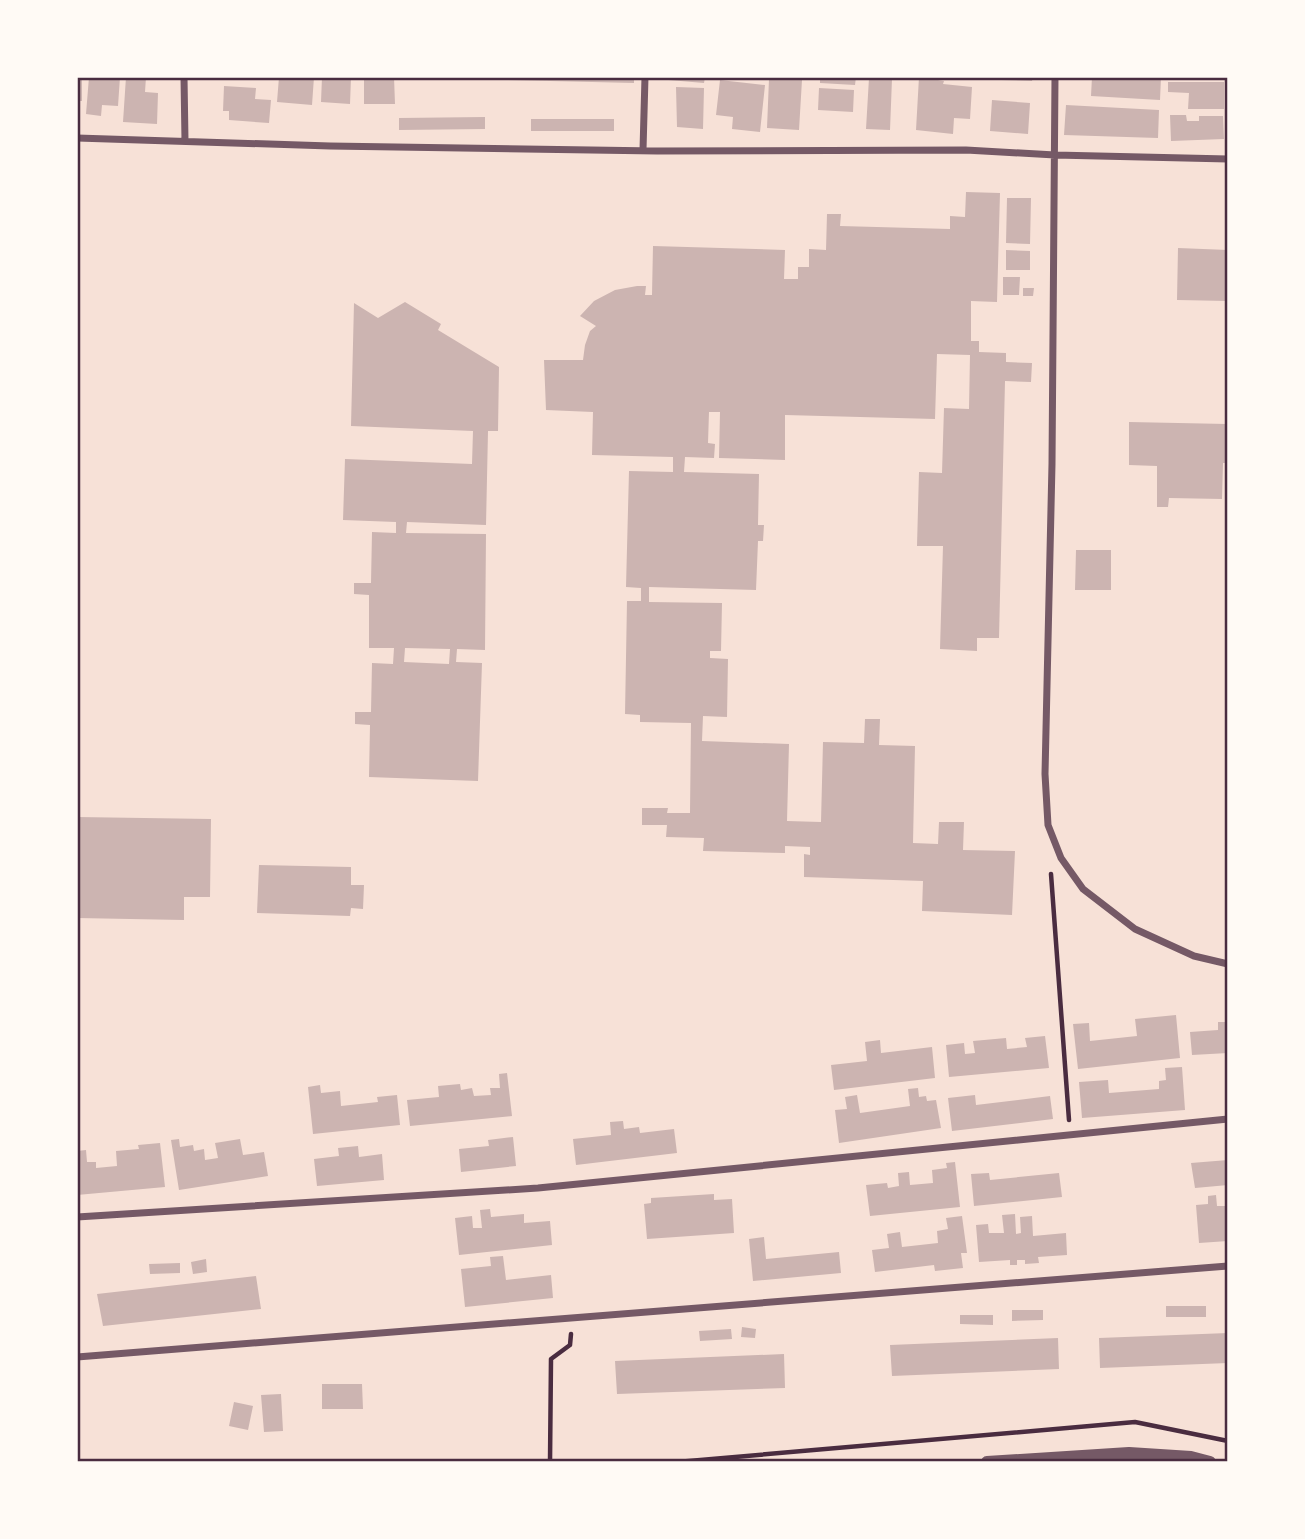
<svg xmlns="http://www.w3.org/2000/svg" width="1305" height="1539" font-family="'Sofia Sans Condensed',sans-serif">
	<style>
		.building { fill: #ccb4b1; fill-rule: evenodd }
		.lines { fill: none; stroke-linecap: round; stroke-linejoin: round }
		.path { stroke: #4a2c40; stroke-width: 4.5 }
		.minor { stroke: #755966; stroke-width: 7 }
		.tertiary { stroke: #755966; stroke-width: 12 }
		.neatline { fill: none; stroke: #4a2c40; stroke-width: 2.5 }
	</style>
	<rect width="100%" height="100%" fill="#f7e1d7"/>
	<path class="building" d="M77,77H82V101H77Z
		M89,77H120L118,106L102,105L101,116L86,114Z
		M126,77H146L145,92L158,93L157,124L123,122Z
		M279,77H314L312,105L277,102Z
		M322,77H351L350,104L321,102Z
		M364,77H394L395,104H364Z
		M463,77H634V83L463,79Z
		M657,77H705L704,83L657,79Z
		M820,77H856L855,85L820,83Z
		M919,77L944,81L943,84L972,87L970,119L954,118L953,134L916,130Z
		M968,77H1033L1032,81L968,79Z
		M1092,77H1161L1160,100L1091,96Z
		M869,78L892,79L890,130L866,129Z
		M769,79L802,80L799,130L767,128Z
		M720,80L765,85L760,132L732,129L733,117L716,115Z
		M1168,82H1224V109H1188L1189,93L1168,92Z
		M224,86L256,88L255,99L271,100L269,123L229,120V111H223Z
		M676,87L704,88L703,129L677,127Z
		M819,88L854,90L853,112L818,110Z
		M992,100L1030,103L1028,134L990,131Z
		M1066,105L1159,110L1158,138L1064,135Z
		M1170,115H1186L1187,121H1199V116H1223L1224,139L1171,141Z
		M485,117V129L399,130V118Z
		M531,119H614V131H531Z
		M966,192L1000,193L997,302L971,301V341H979V352L1006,353V362L1032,363L1031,382L1005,381L999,638H977V651L940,649L943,546H917L919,472L942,473L944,408L969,409L970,355L937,354L935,419L785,415V460L719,458L720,412H709L708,443L715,444L714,458L685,457L684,472L759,474L758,525H764L763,541H758L756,590L649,587V602L722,603L721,651H710V658L728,659L727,717L703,716L702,741L789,744L787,821L821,822L823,742L864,743L865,719H880L879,745L915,746L913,843L938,844L939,822H964L963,850L1015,851L1012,915L922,911L923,881L804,877V854L810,855V847L785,846V853L703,851L704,838L666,837L667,825H642V808H668L667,813H690L691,723L640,722V715L625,714L627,601H641V588L626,587L629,471L673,472V457L592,455L593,412L546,410L544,360H583L585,345L590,331L596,326L580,316L594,301L615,290L637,286H646L645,295H652L653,246L785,250L784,279H798V267H809V249L826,250L827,214H841L840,226L950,229V216L965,217Z
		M1007,198H1031L1030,244L1006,243Z
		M1178,248L1228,250V301L1177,300Z
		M1006,250L1030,251V270H1006Z
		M1003,277H1020L1019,295H1003Z
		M1023,288H1034L1033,296H1023Z
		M405,302L441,324L438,330L499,367L498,431H488L486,525L407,522L406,533L486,534L485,650L457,649L456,662L482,663L478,781L369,777L370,725L355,724V712H371L372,663L393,664L394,648H369V595L354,594V583H371L372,532L396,533V522L343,520L345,459L472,464L473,431L351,426L354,303L378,318ZM405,648L450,649L449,664L404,662Z
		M1129,422L1227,424L1228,463H1223L1222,499L1169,498L1168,507H1157V466L1129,465Z
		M1076,550H1111V590H1075Z
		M77,817L211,819L210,897H184V920L77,918Z
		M259,865L351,867V885H364L363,909L351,908L350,916L257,913Z
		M1176,1015L1180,1058L1078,1069L1073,1024L1089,1023L1090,1041L1137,1036L1135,1019Z
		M1218,1022H1228V1053L1192,1055L1190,1032L1218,1030Z
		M1045,1036L1049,1068L949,1077L946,1045L964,1043L965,1054L975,1053L973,1041L1006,1038L1007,1049L1027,1047L1025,1038Z
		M880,1040L881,1053L932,1047L935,1078L834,1090L831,1065L867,1061L865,1042Z
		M1182,1067L1185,1110L1082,1118L1079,1082L1108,1080L1109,1093L1159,1089V1081L1166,1080L1165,1068Z
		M507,1073L512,1116L410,1126L407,1100L439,1097L438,1086L460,1084L461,1090L472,1088L474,1096L491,1095L490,1088H500L499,1074Z
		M320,1085L321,1093L340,1091L341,1106L378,1102L377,1097L397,1095L400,1125L313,1134L308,1087Z
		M918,1088L919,1097L926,1096L927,1101L936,1100L941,1128L839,1143L835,1110L847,1109L845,1097L857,1095L860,1113L910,1106L908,1089Z
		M975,1095L976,1105L1050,1096L1053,1119L952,1131L948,1098Z
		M623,1121L624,1129L639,1127L640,1133L674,1129L677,1153L576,1165L573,1139L611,1135L610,1122Z
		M513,1137L516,1166L461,1172L459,1149L489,1146L488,1140Z
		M179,1139L180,1147L193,1145L194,1151L204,1149L205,1160L218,1158L215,1143L240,1139L243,1155L264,1152L268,1176L179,1190L171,1140Z
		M160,1143L165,1187L77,1195V1151L86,1150L87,1162H96V1168L117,1166L116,1151L139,1149L138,1145Z
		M358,1146L359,1157L382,1154L384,1180L317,1186L314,1159L339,1156L338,1148Z
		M1228,1160V1185L1195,1188L1191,1163Z
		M955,1162L960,1207L870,1216L866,1185L887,1183L888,1188L899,1186L898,1173L909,1172L910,1185L933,1183L932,1170L947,1168L946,1163Z
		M989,1173L990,1180L1059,1173L1062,1197L974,1206L971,1174Z
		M714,1194V1200L732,1199L734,1233L647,1239L644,1204L651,1203V1198Z
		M1216,1195L1217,1206H1225V1210H1228V1241L1199,1243L1196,1205L1208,1204V1196Z
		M490,1209L491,1217L524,1214V1223L550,1221L552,1245L459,1255L455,1218L472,1216L473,1228H482L480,1210Z
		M1015,1214L1016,1234L1021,1233L1020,1217L1032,1216L1033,1236L1066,1233L1067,1255L1038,1257L1039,1263L1025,1264V1260H1017V1265H1010V1260L979,1262L976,1225L988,1224L989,1233H1004L1002,1215Z
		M962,1216L967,1253H961L963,1268L935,1271L934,1265L875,1272L872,1250L889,1248L887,1234L900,1232L902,1247L938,1243L937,1231L948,1229L946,1218Z
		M764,1237L766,1259L839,1252L841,1273L753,1281L749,1239Z
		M503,1256L506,1280L551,1275L553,1298L465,1307L461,1269L491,1266L490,1257Z
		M206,1259L207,1272L193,1274L191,1262Z
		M180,1263V1273L150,1274L149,1264Z
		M256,1276L261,1309L103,1326L97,1294Z
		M1166,1306H1206V1317H1166Z
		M1012,1310H1043V1320L1012,1321Z
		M960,1315H993V1325L960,1324Z
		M742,1327L756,1329L755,1338L741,1337Z
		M731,1329L732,1339L700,1341L699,1331Z
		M1228,1333V1363L1100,1368L1099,1338Z
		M1058,1338L1059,1369L892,1376L890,1345Z
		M784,1354L785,1388L617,1394L615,1361Z
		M322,1384H362L363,1409H322Z
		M281,1394L283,1431L264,1432L261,1395Z
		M234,1402L253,1406L248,1430L229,1426Z"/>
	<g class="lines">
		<path class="path" d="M1051,874L1069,1120
			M550,1462L551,1359L570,1345L571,1334
			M677,1462L1135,1422L1228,1441"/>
		<path class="minor" d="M184,77L185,141
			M1055,77L1052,464L1045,774L1048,825L1061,858L1083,889L1135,929L1194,956L1228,964
			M77,138L330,146L657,151L966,150L1055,155L1228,159
			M643,150L645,77
			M77,1217L538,1188L1228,1119
			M77,1357L1228,1266"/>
		<path class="tertiary" d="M987,1462L1129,1453L1191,1457L1210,1462"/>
	</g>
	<rect width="1305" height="1539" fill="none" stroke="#fffaf5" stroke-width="158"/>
	<rect x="79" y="79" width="1147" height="1381" class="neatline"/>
</svg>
